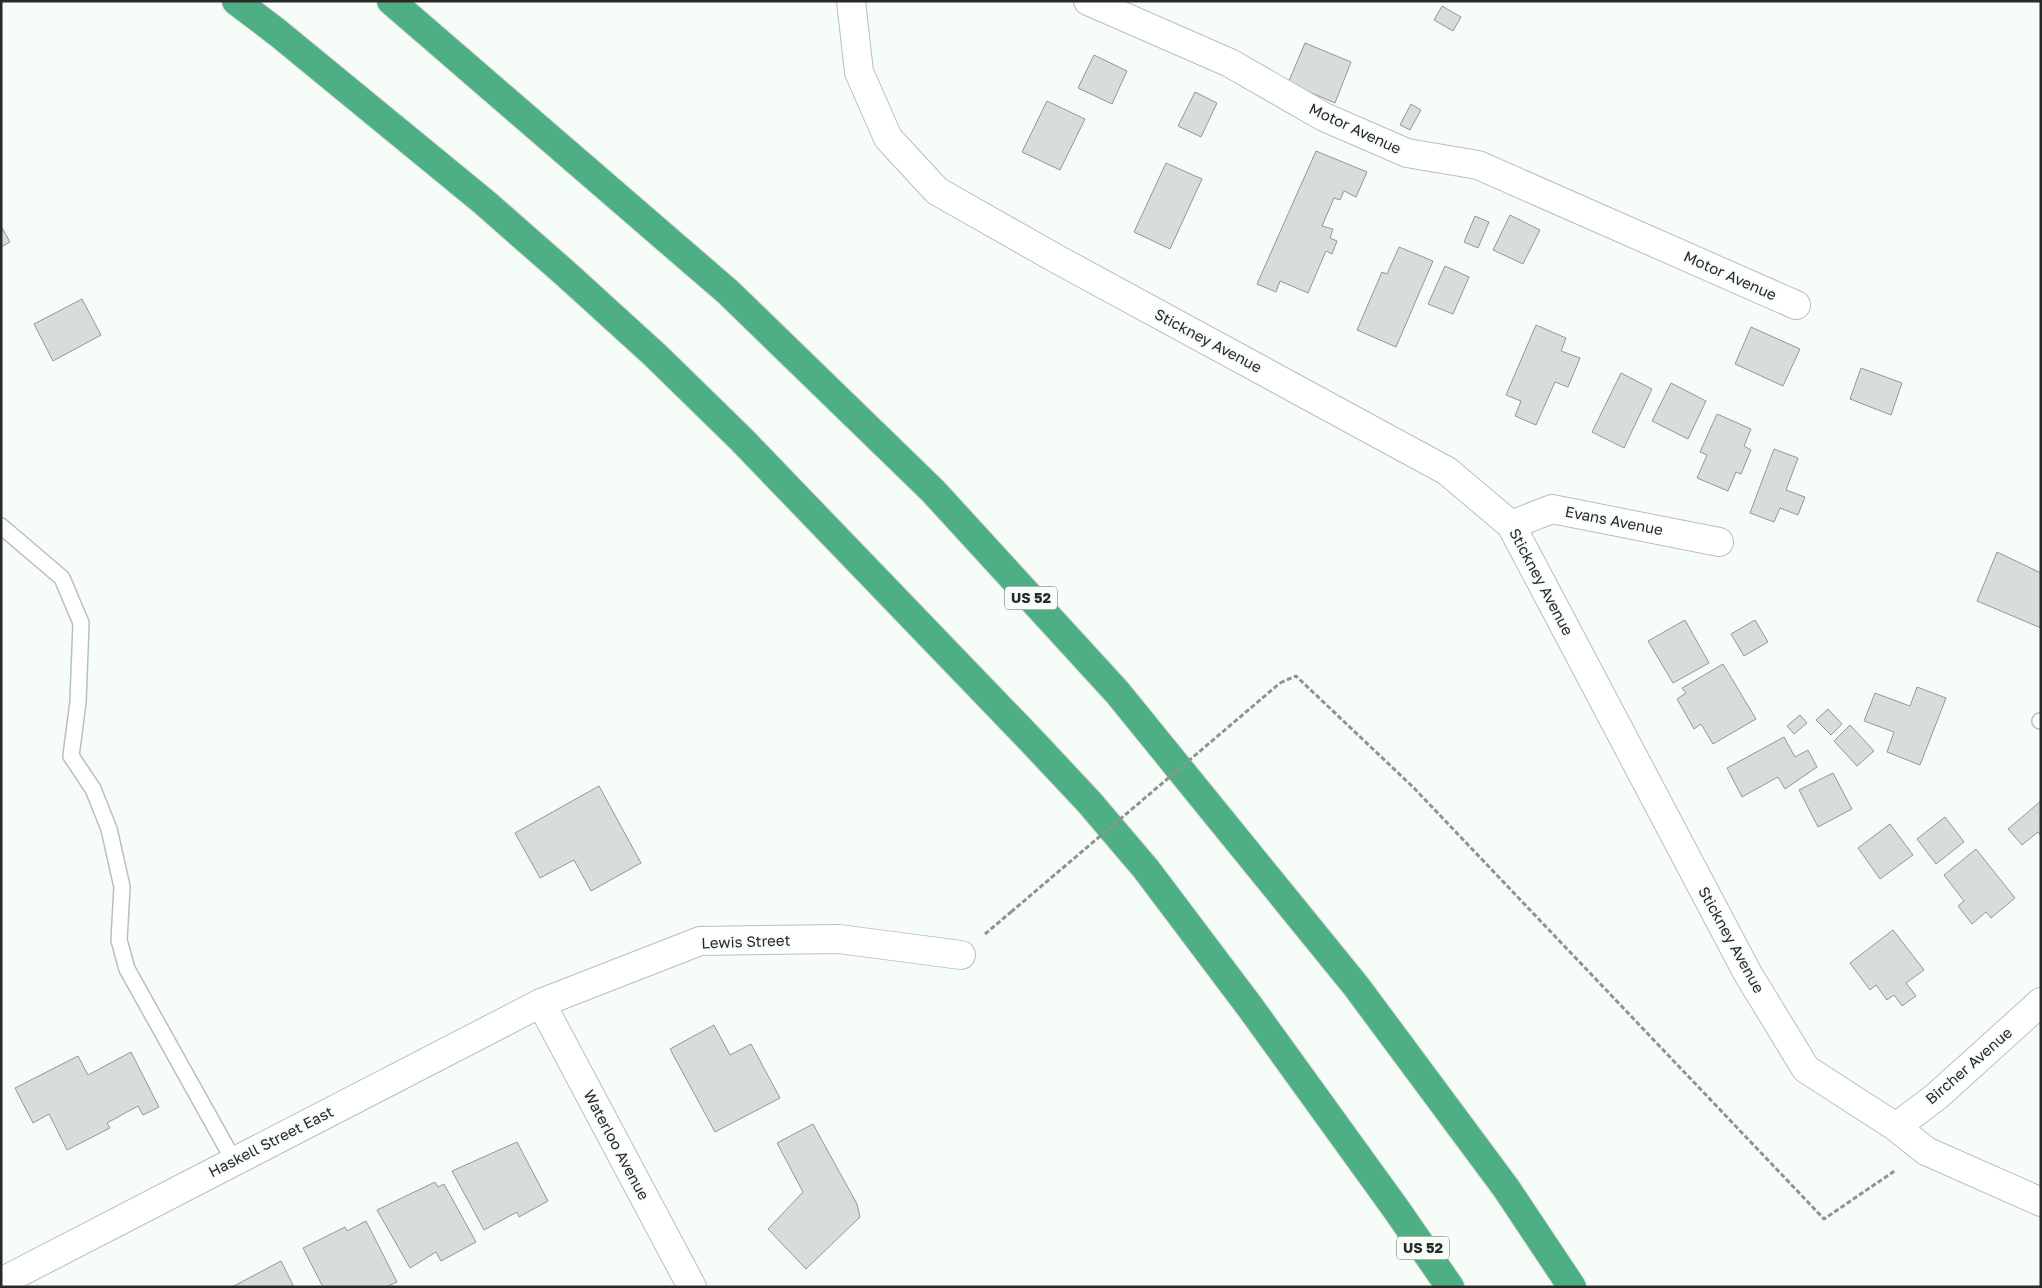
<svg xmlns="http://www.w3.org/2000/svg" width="2042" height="1288" font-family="'Golos Text',sans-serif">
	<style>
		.building { fill: #d7ddda; stroke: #939896 }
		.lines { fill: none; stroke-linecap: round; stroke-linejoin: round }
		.lane-casing { stroke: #babfbc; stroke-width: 18 }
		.street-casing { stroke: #babfbc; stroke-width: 30 }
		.highway-casing { stroke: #d8d9d8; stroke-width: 30 }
		.path { stroke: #909491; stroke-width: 3; stroke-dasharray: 5 2.5; stroke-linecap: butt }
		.lane { stroke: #fff; stroke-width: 15 }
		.street { stroke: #fff; stroke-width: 28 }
		.highway { stroke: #4faf84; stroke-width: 28 }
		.path-bridge { stroke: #909491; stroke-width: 3; stroke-dasharray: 5 2.5; stroke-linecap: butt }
		.labels { text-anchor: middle; stroke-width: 4; stroke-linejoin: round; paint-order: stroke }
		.shield { fill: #f6fcf8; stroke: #666967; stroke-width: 1 }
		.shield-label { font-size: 14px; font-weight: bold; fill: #282a29 }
		.street-label { font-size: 15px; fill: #282a29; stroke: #f6fcf8 }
	</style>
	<rect width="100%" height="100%" fill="#f6fcf8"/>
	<path class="building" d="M1442,6L1461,17L1453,31L1434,20Z
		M1305,43L1351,62L1335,103L1288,83Z
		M1094,55L1127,71L1112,104L1078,88Z
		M1195,92L1217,103L1201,137L1178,126Z
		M1047,101L1085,119L1060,170L1022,152Z
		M1411,104L1421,110L1410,130L1400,125Z
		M1316,151L1367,172L1356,197L1344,191L1340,200L1334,198L1322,226L1333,229L1330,238L1337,241L1332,254L1326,251L1308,293L1280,281L1276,292L1257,284Z
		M1166,163L1202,179L1170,249L1134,232Z
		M1510,215L1540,230L1523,264L1493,250Z
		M1475,216L1489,222L1478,248L1464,242Z
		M1,226L10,242L1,247Z
		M1399,247L1433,261L1396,347L1357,330L1382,272L1387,274Z
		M1445,266L1469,277L1453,314L1428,304Z
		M82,299L101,335L53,361L34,324Z
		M1536,325L1566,338L1561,351L1580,358L1568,387L1555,382L1536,425L1515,416L1521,401L1506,395Z
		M1751,327L1800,349L1783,386L1735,364Z
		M1861,368L1902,383L1891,415L1850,399Z
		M1621,373L1652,389L1624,448L1592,432Z
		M1671,383L1706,401L1688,439L1652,421Z
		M1717,414L1751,429L1744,446L1751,450L1741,474L1736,472L1728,491L1697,478L1707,455L1700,452Z
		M1774,449L1798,458L1786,490L1805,497L1798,515L1780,508L1774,522L1750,513Z
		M1997,552L2041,573V628L1977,601Z
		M1685,620L1709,663L1673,683L1648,641Z
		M1755,620L1768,642L1744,656L1731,634Z
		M1723,664L1756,719L1713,744L1701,724L1694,729L1677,699L1686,693L1682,688Z
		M1917,687L1946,698L1920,765L1887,752L1894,732L1864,721L1875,693L1910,706Z
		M1828,709L1842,724L1831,735L1816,720Z
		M1800,715L1807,723L1794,734L1787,726Z
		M1850,725L1874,751L1857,766L1834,741Z
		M1784,737L1795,757L1808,750L1817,767L1785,789L1778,777L1742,797L1727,768Z
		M1833,773L1852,809L1818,827L1799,790Z
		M599,786L641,863L591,891L574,860L540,878L515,833Z
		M2041,801V836L2038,832L2022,845L2008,829Z
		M1945,817L1964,842L1936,864L1917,839Z
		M1890,824L1913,855L1880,879L1858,848Z
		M1976,849L2015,898L1991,918L1986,912L1972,924L1958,906L1964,901L1944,875Z
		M1893,930L1924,970L1906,983L1916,996L1902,1006L1894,995L1887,1000L1876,985L1870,990L1850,963Z
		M714,1025L730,1055L751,1044L780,1098L715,1132L670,1049Z
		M131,1052L159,1107L143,1115L138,1106L107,1123L110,1128L67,1150L49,1114L33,1123L15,1088L78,1056L88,1075Z
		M813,1124L857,1204L860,1217L806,1269L768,1229L803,1192L777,1143Z
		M517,1142L548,1201L519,1217L517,1212L484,1230L452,1171Z
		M435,1182L438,1187L444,1184L476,1242L441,1261L436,1252L410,1268L377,1210Z
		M366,1221L397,1282L386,1287H323L303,1248L345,1227L347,1231Z
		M281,1261L294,1287H232Z"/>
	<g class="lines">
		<defs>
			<path id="lane" d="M1,526L62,578L81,623L78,702L71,756L93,789L109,829L122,887L119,940L127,969L234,1161
				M2040,721H2041"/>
			<path id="street" d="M851,1L859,72L888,138L937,191L1055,258L1447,471L1511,525L1748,974L1806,1069L1896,1127L1926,1151L2041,1202
				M1088,1L1230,63L1324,117L1407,153L1478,165L1796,305
				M1511,525L1552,509L1719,542
				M541,1003L692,1287
				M1896,1127L1937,1096L2041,1002
				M1,1282L541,1003L700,941L839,939L961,955"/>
			<path id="highway" d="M236,1L278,33L484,202L566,274L655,355L742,440L1028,737L1089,802L1146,869L1250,1007L1396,1209L1450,1287
				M391,1L728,292L933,491L1117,692L1356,986L1506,1188L1572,1287"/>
		</defs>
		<use href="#lane" class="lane-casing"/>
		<use href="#street" class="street-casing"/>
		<use href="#highway" class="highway-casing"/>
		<path class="path" d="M1280,683L1296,676L1414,788L1824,1219L1896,1170
			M985,934L1011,912"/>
		<use href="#lane" class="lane"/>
		<use href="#street" class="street"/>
		<use href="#highway" class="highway"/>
		<path class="path-bridge" d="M1011,912L1280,683"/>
	</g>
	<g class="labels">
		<g class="shield">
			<rect x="1005" y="586.5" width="52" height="23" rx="4"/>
			<rect x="1397" y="1236.5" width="52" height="23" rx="4"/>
		</g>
		<g class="shield-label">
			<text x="1031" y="603">US 52</text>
			<text x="1423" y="1253">US 52</text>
		</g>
		<g class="street-label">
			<text transform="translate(1355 129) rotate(25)" y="5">Motor Avenue</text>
			<text transform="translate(1730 276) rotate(24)" y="5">Motor Avenue</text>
			<text transform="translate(1208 341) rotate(28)" y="5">Stickney Avenue</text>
			<text transform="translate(1614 521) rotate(11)" y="5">Evans Avenue</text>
			<text transform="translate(1541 582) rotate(62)" y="5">Stickney Avenue</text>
			<text transform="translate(1731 940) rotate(61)" y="5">Stickney Avenue</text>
			<text transform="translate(746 942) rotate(-2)" y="5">Lewis Street</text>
			<text transform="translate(1969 1066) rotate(-41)" y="5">Bircher Avenue</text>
			<text transform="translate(271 1142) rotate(-27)" y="5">Haskell Street East</text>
			<text transform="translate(616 1145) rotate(62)" y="5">Waterloo Avenue</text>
		</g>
	</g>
	<rect width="2042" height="1288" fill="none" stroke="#282a29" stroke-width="5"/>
</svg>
